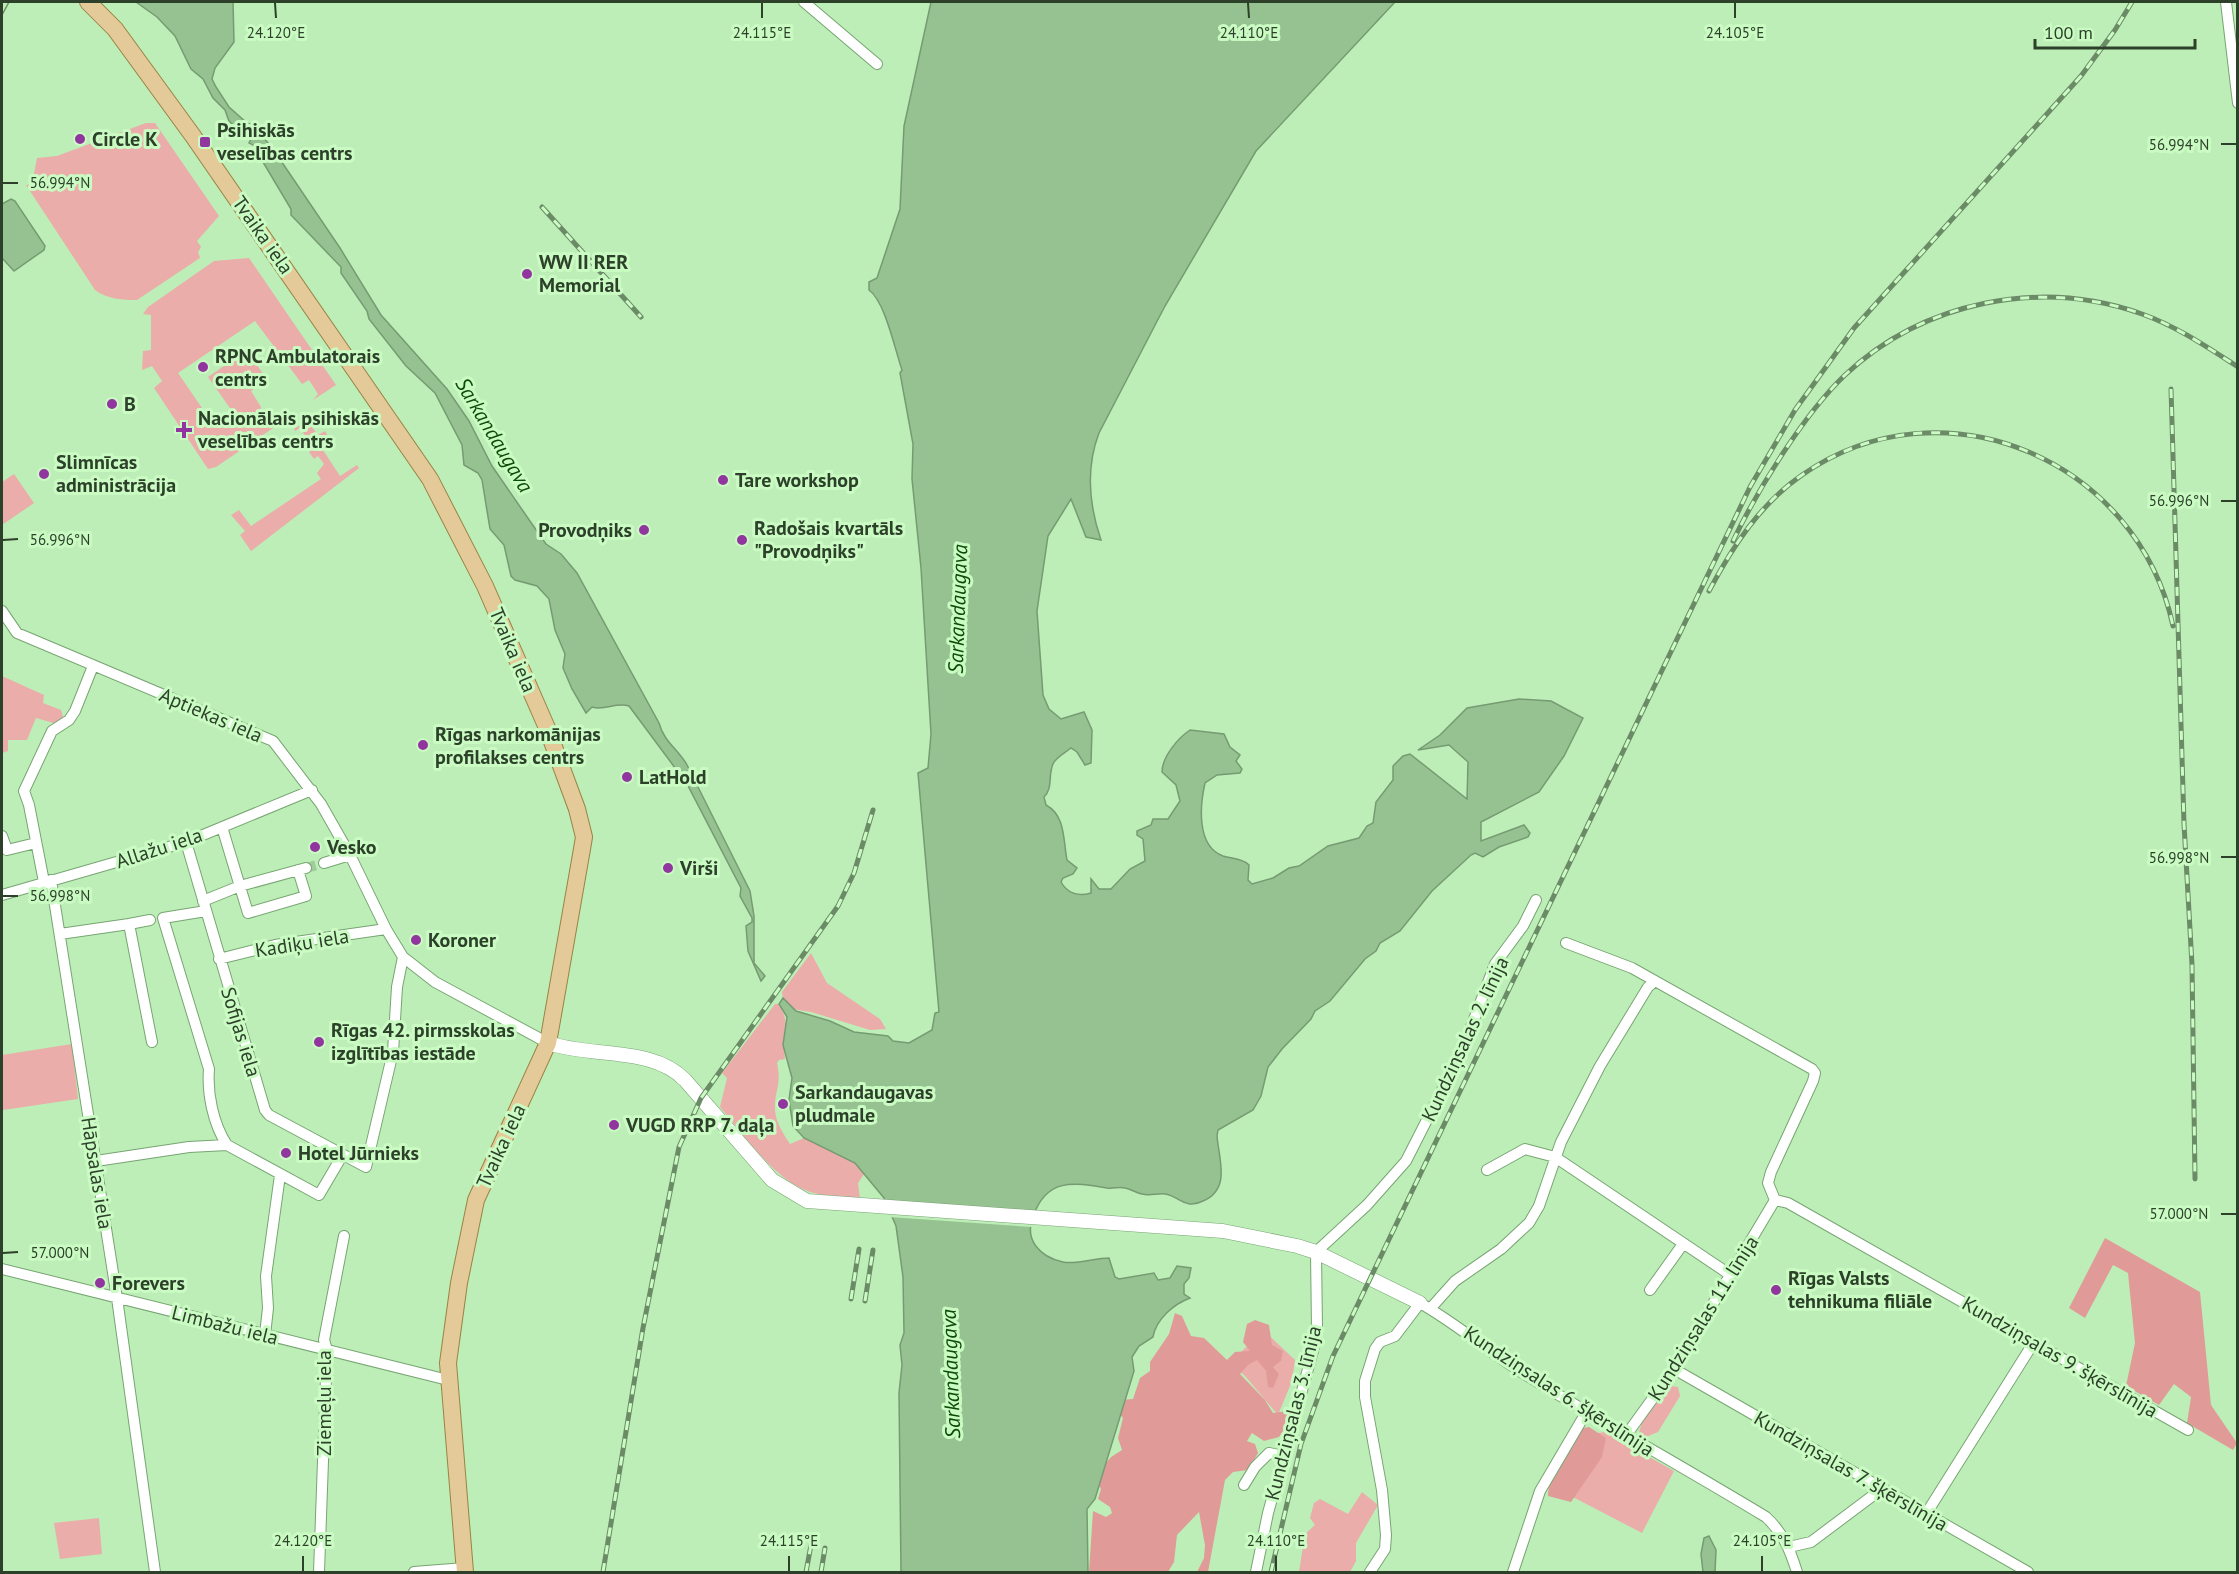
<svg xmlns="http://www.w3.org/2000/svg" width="2239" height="1574" font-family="'PT Sans',sans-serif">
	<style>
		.green { fill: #eaadaa }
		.forest { fill: #e09b98 }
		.water { fill: #96c291; stroke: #769b72; stroke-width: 1.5 }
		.pier { fill: #bdeeb7 }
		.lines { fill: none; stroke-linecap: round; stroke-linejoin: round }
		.minor-tunnel { stroke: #a0cb9b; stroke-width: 10; stroke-dasharray: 10 5; stroke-linecap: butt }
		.minor-casing { stroke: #77a572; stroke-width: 12 }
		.tertiary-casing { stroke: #77a572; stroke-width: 15 }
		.primary-casing { stroke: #988345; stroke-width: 18 }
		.minor { stroke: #fff; stroke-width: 10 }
		.tertiary { stroke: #fff; stroke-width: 14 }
		.primary { stroke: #e4ca98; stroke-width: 16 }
		.tram { stroke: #6b8b67; stroke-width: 1.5 }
		.rail-casing { stroke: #6b8b67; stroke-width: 5 }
		.rail { stroke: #cafbc3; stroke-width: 3; stroke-dasharray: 9; stroke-linecap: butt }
		.ticks { fill: none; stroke: #2c402a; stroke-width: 2 }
		.poi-dot { fill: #91359f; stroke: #cafbc3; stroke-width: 2 }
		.labels { text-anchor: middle; stroke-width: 6; stroke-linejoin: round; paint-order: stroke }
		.poi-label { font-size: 20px; font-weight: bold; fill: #2c402a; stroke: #cafbc3; text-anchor: start }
		.street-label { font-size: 20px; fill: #2c402a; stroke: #cafbc3 }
		.water-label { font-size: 21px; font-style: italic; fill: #0d4b08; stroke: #cafbc3 }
		.ticks-label { font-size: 15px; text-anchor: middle; fill: #2c402a; stroke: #cafbc3; stroke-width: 6; stroke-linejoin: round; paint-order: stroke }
	</style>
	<rect width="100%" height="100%" fill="#bdeeb7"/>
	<path class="green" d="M146,123H155L219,216L197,241L201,247L198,252L200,258L137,300C123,300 106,299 95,290L26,185L32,184L37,158L57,156Z
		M249,258L336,385L313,400L318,394L309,380L302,384L255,321L178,373L213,424L232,411L208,377L247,350L267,380L251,391L261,407L259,413L267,426L273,423L276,426L216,467L208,469L154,388L162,381L152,366L142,370L143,351L151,350V315L143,314L148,307L214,261Z
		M313,416L315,419L309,423L318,435L325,431L330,440L321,447L340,476L357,465L359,468L251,551L240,535L245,531L231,515L239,510L251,526L321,479L317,473L324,464L318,456L314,459L309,452L314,448L300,428L295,431L294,429Z
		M14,474L34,503L2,525V482Z
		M2,676L44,695L43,703L61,710L63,717L57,724L36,718L27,740H8V751L2,753Z
		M811,953L827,983L880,1019L886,1029L870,1030L811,1012L792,1009L783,998L782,992Z
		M775,1004H779C792,1027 782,1035 785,1059L779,1060L777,1063C782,1086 774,1091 775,1110C776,1123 783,1133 790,1144L804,1138L855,1163L864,1174L858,1183L860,1199C844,1196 825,1197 810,1192C775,1181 743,1134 720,1107L727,1078L722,1073Z
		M72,1044L78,1099L3,1110L2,1055Z
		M1264,1331L1295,1360L1292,1381L1278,1415L1246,1377L1230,1362Z
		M1671,1386L1678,1387L1680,1396L1658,1432L1643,1438L1639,1433L1642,1421Z
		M1605,1432L1674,1471L1642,1533L1546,1483L1575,1436Z
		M1362,1492L1378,1505L1356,1543V1561L1350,1572H1299L1305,1534L1315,1525L1310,1518L1314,1503L1320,1499L1348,1514Z
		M99,1518L102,1554L60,1559L54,1523Z"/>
	<path class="forest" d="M2105,1238L2200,1292L2211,1405L2237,1443L2233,1450L2187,1423L2191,1397L2174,1384L2159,1405L2126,1386L2135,1343L2128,1273L2113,1265L2085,1318L2069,1308Z
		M1175,1313L1182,1316L1191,1336L1204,1338L1227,1360L1235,1352L1250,1351L1243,1342L1247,1324L1255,1320L1269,1325L1272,1345L1283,1351L1281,1361L1273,1367L1279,1374L1273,1388L1268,1387L1266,1371L1257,1360L1248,1365L1240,1374L1265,1400L1273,1413L1288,1411L1292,1418L1279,1437L1264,1441L1252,1433L1247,1441L1255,1444L1258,1453L1248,1470L1233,1472L1225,1480L1208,1572H1197L1204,1558L1205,1545L1199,1512L1177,1535L1174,1562L1168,1572H1089L1093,1511L1106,1517L1112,1513L1110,1507L1098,1499L1101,1489L1094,1478L1111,1457L1122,1450L1118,1438L1123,1418L1118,1412L1120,1400L1133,1399L1140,1378L1150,1371V1362L1169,1334Z
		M1589,1427L1606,1438L1602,1457L1571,1502L1548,1496C1548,1474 1572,1447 1583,1428Z"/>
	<path class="water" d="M136,2H233L234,42L215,68L212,79L216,87L229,107L247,123L253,125L273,149L340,248L381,315L447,389L469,421L492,466L532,524L546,544L561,554L577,573L659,723C664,742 678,749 687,765L750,891L754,916V963L765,976L761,981L748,951L746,926L752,922V918L740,896L741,888L687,784L629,706C615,702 605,711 592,707L586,713L572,689L563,668L565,654L555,630L549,599L537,586L515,580L511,576L504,545L490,529L482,480L478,473L464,465L462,445L435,393L406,366L369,319L367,311L341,273V267L291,215V209L257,152V147L249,143L251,139L246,135L245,129L235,127L229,121L225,110L213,98L203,79L191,69L175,36L157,17Z
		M931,2H1395L1256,151L1165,306L1099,433C1086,467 1089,505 1101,540L1086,537L1071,499L1048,536L1037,611L1043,695L1049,709L1061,719L1084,712L1092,730L1091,763L1085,765L1077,752L1071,748C1065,753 1056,757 1053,764C1048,775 1053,789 1044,797L1046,805C1066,816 1063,840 1067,860L1077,868L1073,874L1063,878L1061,882C1067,893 1078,897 1091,893V879L1099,889H1111L1130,869L1145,861L1143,839L1137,835V831L1151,825L1153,819H1168L1180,801L1176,785L1162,772C1162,757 1178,738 1190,730L1224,734L1230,747L1240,755L1236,761L1242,769L1240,773L1217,775L1205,783C1200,805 1196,846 1223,856C1232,859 1242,858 1249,865L1248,880L1252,884L1273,878L1289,868L1299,866L1328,846L1359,838L1367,826L1373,823L1376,802L1393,780V766L1403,756L1410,754L1467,799L1468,762L1449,745L1418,750L1440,735L1467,708L1519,699L1551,701L1583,718L1564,756L1539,792L1481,822V841L1524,825L1530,833L1528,837L1499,847L1483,857L1475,853L1471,855L1432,891L1400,931L1380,943L1376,951L1365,959L1330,1001L1315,1011L1311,1019L1282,1049L1268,1067L1261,1096L1253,1110L1218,1130L1217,1136C1219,1160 1231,1189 1203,1201C1185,1210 1179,1196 1165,1194C1158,1193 1150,1196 1142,1194C1136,1193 1131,1189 1125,1188C1119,1186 1114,1189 1107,1188C1073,1182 1046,1178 1033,1217C1024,1240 1040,1257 1063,1262C1076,1265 1095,1258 1109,1258L1115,1277L1119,1279L1154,1273L1158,1280L1170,1278L1177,1266L1191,1268L1189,1278L1184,1284V1294L1190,1298C1174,1304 1156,1319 1153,1337L1139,1346L1132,1357L1134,1371L1095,1499L1087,1509L1088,1572H901L899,1393L902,1365L900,1345L904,1333L903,1277L896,1226L884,1198L855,1163L804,1138L793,1126L789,1100L792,1078L783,1045L787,1017L779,1004L783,998L796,1011L830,1021L854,1032L888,1036L893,1041L909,1043L932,1030L935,1013L939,1012L918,773L928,768L931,734L921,568L912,479L913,444L900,373L902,370C895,350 885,301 869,290V282L877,278L900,209L904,126Z
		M11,199L15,201L45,246L44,250L14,271L2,258V204Z
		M1709,1536L1716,1550L1715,1572H1703L1701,1554L1704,1538Z"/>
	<path class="pier" d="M881,1200L1038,1211L1032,1227L889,1217Z"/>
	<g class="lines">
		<path class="minor-tunnel" d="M306,868L324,863"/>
		<defs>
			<path id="minor" d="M804,2L877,64
				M2226,2L2238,103
				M2,611L17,633L273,741L321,804L350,855L386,929L403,957L435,982L548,1043
				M222,827L248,913L306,896L298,870
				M2,836L7,850L36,843
				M186,842L265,1110L269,1115L366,1167L393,1052L397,987L403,957
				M324,863L350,855
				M51,880L117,1298L155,1572
				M44,882L29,805L24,791L52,731L69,720L75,711L93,666
				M2,895L186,842L312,790
				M203,901L240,886L306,868
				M206,911L163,918L209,1069C207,1093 213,1124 227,1145L319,1195L342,1156
				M129,924L150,920
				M60,934L129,924L152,1042
				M1566,943L1632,968L1812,1069L1815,1073L1813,1081L1771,1172L1768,1183L1775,1200
				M219,959L275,945L386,929
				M96,1161L189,1147L227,1145
				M1487,1170L1525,1149L1555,1157L1729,1274
				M1775,1200L1788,1203L2188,1430
				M2,1269L448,1380
				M1650,1290L1683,1244
				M1430,1309L1455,1281L1501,1249L1529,1223L1539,1206L1561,1142L1600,1066L1648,987L1654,982
				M265,1335L268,1308L266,1276L280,1175
				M1674,1369L2028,1572
				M1627,1434L1674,1369L1775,1200
				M1244,1485L1255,1467L1269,1453L1283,1456
				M1926,1514L2034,1342
				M1789,1547L1811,1542L1883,1488
				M319,1572L327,1350L324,1340L344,1236
				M414,1572L465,1568
				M1256,1572L1268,1513L1313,1351L1317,1329L1316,1252L1367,1205L1406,1161L1462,1051L1495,964L1523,926L1536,900
				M1370,1572L1385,1549L1386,1535L1382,1490L1365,1397V1381L1375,1349L1380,1342L1395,1336L1420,1303C1457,1324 1489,1352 1526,1375C1605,1424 1687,1469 1766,1517C1784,1534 1790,1550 1797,1572
				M1513,1572L1540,1491L1587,1411"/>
			<path id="tertiary" d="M548,1043C592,1058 652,1046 685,1080L772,1180L807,1201L1223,1231L1297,1246L1316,1252L1420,1303"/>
			<path id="primary" d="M88,2L115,29L193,136L430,479L485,586L547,728L577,809L584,837L582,849L548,1043L476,1200L459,1283L448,1363L465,1572"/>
		</defs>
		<use href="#minor" class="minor-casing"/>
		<use href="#tertiary" class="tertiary-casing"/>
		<use href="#primary" class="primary-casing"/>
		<use href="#minor" class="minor"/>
		<use href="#tertiary" class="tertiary"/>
		<use href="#primary" class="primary"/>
		<path class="tram" d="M2,15L9,2"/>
		<defs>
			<path id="rail" d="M542,207L641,317
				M2171,389L2184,824L2192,965L2195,1179
				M1733,541C1758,489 1804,414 1845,375C1924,301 2040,278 2142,314C2176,326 2207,347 2238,367
				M1709,591C1733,546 1760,504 1802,475C1944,376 2138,461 2173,626
				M851,1299L859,1249
				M865,1301L873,1250
				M603,1572L643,1328L679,1147L701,1098L838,906L854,873L873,810
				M806,1572L811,1545
				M821,1572L825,1548
				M1271,1572L1301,1444L1333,1356L1750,487L1795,410L1854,328L2081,76L2115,30L2132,2"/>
		</defs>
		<use href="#rail" class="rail-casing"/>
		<use href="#rail" class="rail"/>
	</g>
	<path class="ticks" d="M275,3L276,18M762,3V18M1248,3L1249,18M1735,3V18M2221,144H2236M3,183H18M2221,501H2236M3,540L18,539M2221,857H2236M3,896H18M2221,1214H2236M3,1253L18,1252M303,1556V1571M789,1556V1571M1276,1556V1571M1762,1556V1571"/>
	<g class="poi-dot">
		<circle cx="80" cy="139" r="6"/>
		<rect x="199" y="136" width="12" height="12" rx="3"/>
		<circle cx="527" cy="274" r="6"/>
		<circle cx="203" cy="367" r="6"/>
		<circle cx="112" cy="404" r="6"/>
		<path d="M181 421h6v6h6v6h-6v6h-6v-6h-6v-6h6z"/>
		<circle cx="44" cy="474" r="6"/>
		<circle cx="723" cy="480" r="6"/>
		<circle cx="644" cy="530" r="6"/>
		<circle cx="742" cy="540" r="6"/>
		<circle cx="423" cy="745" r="6"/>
		<circle cx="627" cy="777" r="6"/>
		<circle cx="315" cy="847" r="6"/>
		<circle cx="668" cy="868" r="6"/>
		<circle cx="416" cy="940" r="6"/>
		<circle cx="319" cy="1042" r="6"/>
		<circle cx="783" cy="1104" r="6"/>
		<circle cx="614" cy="1125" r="6"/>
		<circle cx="286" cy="1153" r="6"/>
		<circle cx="100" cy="1283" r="6"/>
		<circle cx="1776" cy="1290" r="6"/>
	</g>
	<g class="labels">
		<g class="poi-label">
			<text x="217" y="137">Psihiskās<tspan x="217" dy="23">veselības centrs</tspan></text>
			<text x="92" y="146">Circle K</text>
			<text x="539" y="269">WW II RER<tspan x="539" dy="23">Memorial</tspan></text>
			<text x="215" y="363">RPNC Ambulatorais<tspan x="215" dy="23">centrs</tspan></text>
			<text x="124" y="411">B</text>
			<text x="198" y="425">Nacionālais psihiskās<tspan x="198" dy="23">veselības centrs</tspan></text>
			<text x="56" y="469">Slimnīcas<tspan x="56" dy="23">administrācija</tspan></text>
			<text x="735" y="487">Tare workshop</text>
			<text x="754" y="535">Radošais kvartāls<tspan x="754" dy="23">"Provodņiks"</tspan></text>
			<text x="632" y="537" text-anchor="end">Provodņiks</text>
			<text x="435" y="741">Rīgas narkomānijas<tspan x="435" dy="23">profilakses centrs</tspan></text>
			<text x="639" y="784">LatHold</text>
			<text x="327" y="854">Vesko</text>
			<text x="680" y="875">Virši</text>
			<text x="428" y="947">Koroner</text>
			<text x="331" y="1037">Rīgas 42. pirmsskolas<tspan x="331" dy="23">izglītības iestāde</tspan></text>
			<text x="795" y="1099">Sarkandaugavas<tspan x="795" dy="23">pludmale</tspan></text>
			<text x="626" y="1132">VUGD RRP 7. daļa</text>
			<text x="298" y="1160">Hotel Jūrnieks</text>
			<text x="1788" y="1285">Rīgas Valsts<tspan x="1788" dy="23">tehnikuma filiāle</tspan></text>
			<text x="112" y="1290">Forevers</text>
		</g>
		<g class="street-label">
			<text transform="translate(263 235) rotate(55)" y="7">Tvaika iela</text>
			<text transform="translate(513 650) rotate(67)" y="7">Tvaika iela</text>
			<text transform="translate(211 715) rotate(23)" y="7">Aptiekas iela</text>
			<text transform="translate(159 848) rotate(-18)" y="7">Allažu iela</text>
			<text transform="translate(302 943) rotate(-9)" y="7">Kadiķu iela</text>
			<text transform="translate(241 1032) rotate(73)" y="7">Sofijas iela</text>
			<text transform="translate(1465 1039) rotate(-65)" y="7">Kundziņsalas 2. līnija</text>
			<text transform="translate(501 1146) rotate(-65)" y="7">Tvaika iela</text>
			<text transform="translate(97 1173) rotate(81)" y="7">Hāpsalas iela</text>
			<text transform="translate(1703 1318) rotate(-58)" y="7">Kundziņsalas 11. līnija</text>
			<text transform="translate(225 1325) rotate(14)" y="7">Limbažu iela</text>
			<text transform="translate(2060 1357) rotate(30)" y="7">Kundziņsalas 9. šķērslīnija</text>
			<text transform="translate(1559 1391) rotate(33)" y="7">Kundziņsalas 6. šķērslīnija</text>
			<text transform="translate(324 1403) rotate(-90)" y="7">Ziemeļu iela</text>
			<text transform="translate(1293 1413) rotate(-76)" y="7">Kundziņsalas 3. līnija</text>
			<text transform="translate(1851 1471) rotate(30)" y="7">Kundziņsalas 7. šķērslīnija</text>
		</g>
		<g class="water-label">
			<text transform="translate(494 435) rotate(59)" y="7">Sarkandaugava</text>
			<text transform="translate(958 609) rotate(-88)" y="7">Sarkandaugava</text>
			<text transform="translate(951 1374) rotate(-92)" y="7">Sarkandaugava</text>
		</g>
	</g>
	<g class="ticks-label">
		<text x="276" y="38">24.120°E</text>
		<text x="762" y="38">24.115°E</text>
		<text x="1249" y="38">24.110°E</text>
		<text x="1735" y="38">24.105°E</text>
		<text x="2179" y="150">56.994°N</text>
		<text x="60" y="188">56.994°N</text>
		<text x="2179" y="506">56.996°N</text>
		<text x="60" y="545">56.996°N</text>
		<text x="2179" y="863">56.998°N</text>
		<text x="60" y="901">56.998°N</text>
		<text x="2179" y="1219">57.000°N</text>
		<text x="60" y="1258">57.000°N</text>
		<text x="303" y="1546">24.120°E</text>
		<text x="789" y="1546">24.115°E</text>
		<text x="1276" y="1546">24.110°E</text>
		<text x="1762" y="1546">24.105°E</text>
	</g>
	<rect width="2239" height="1574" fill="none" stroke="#2c402a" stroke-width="6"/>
	<path d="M2035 39v9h160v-9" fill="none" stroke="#2c402a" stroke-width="3"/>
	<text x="2044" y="39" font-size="18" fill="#2c402a" stroke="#cafbc3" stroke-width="4.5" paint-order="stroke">100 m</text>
</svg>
